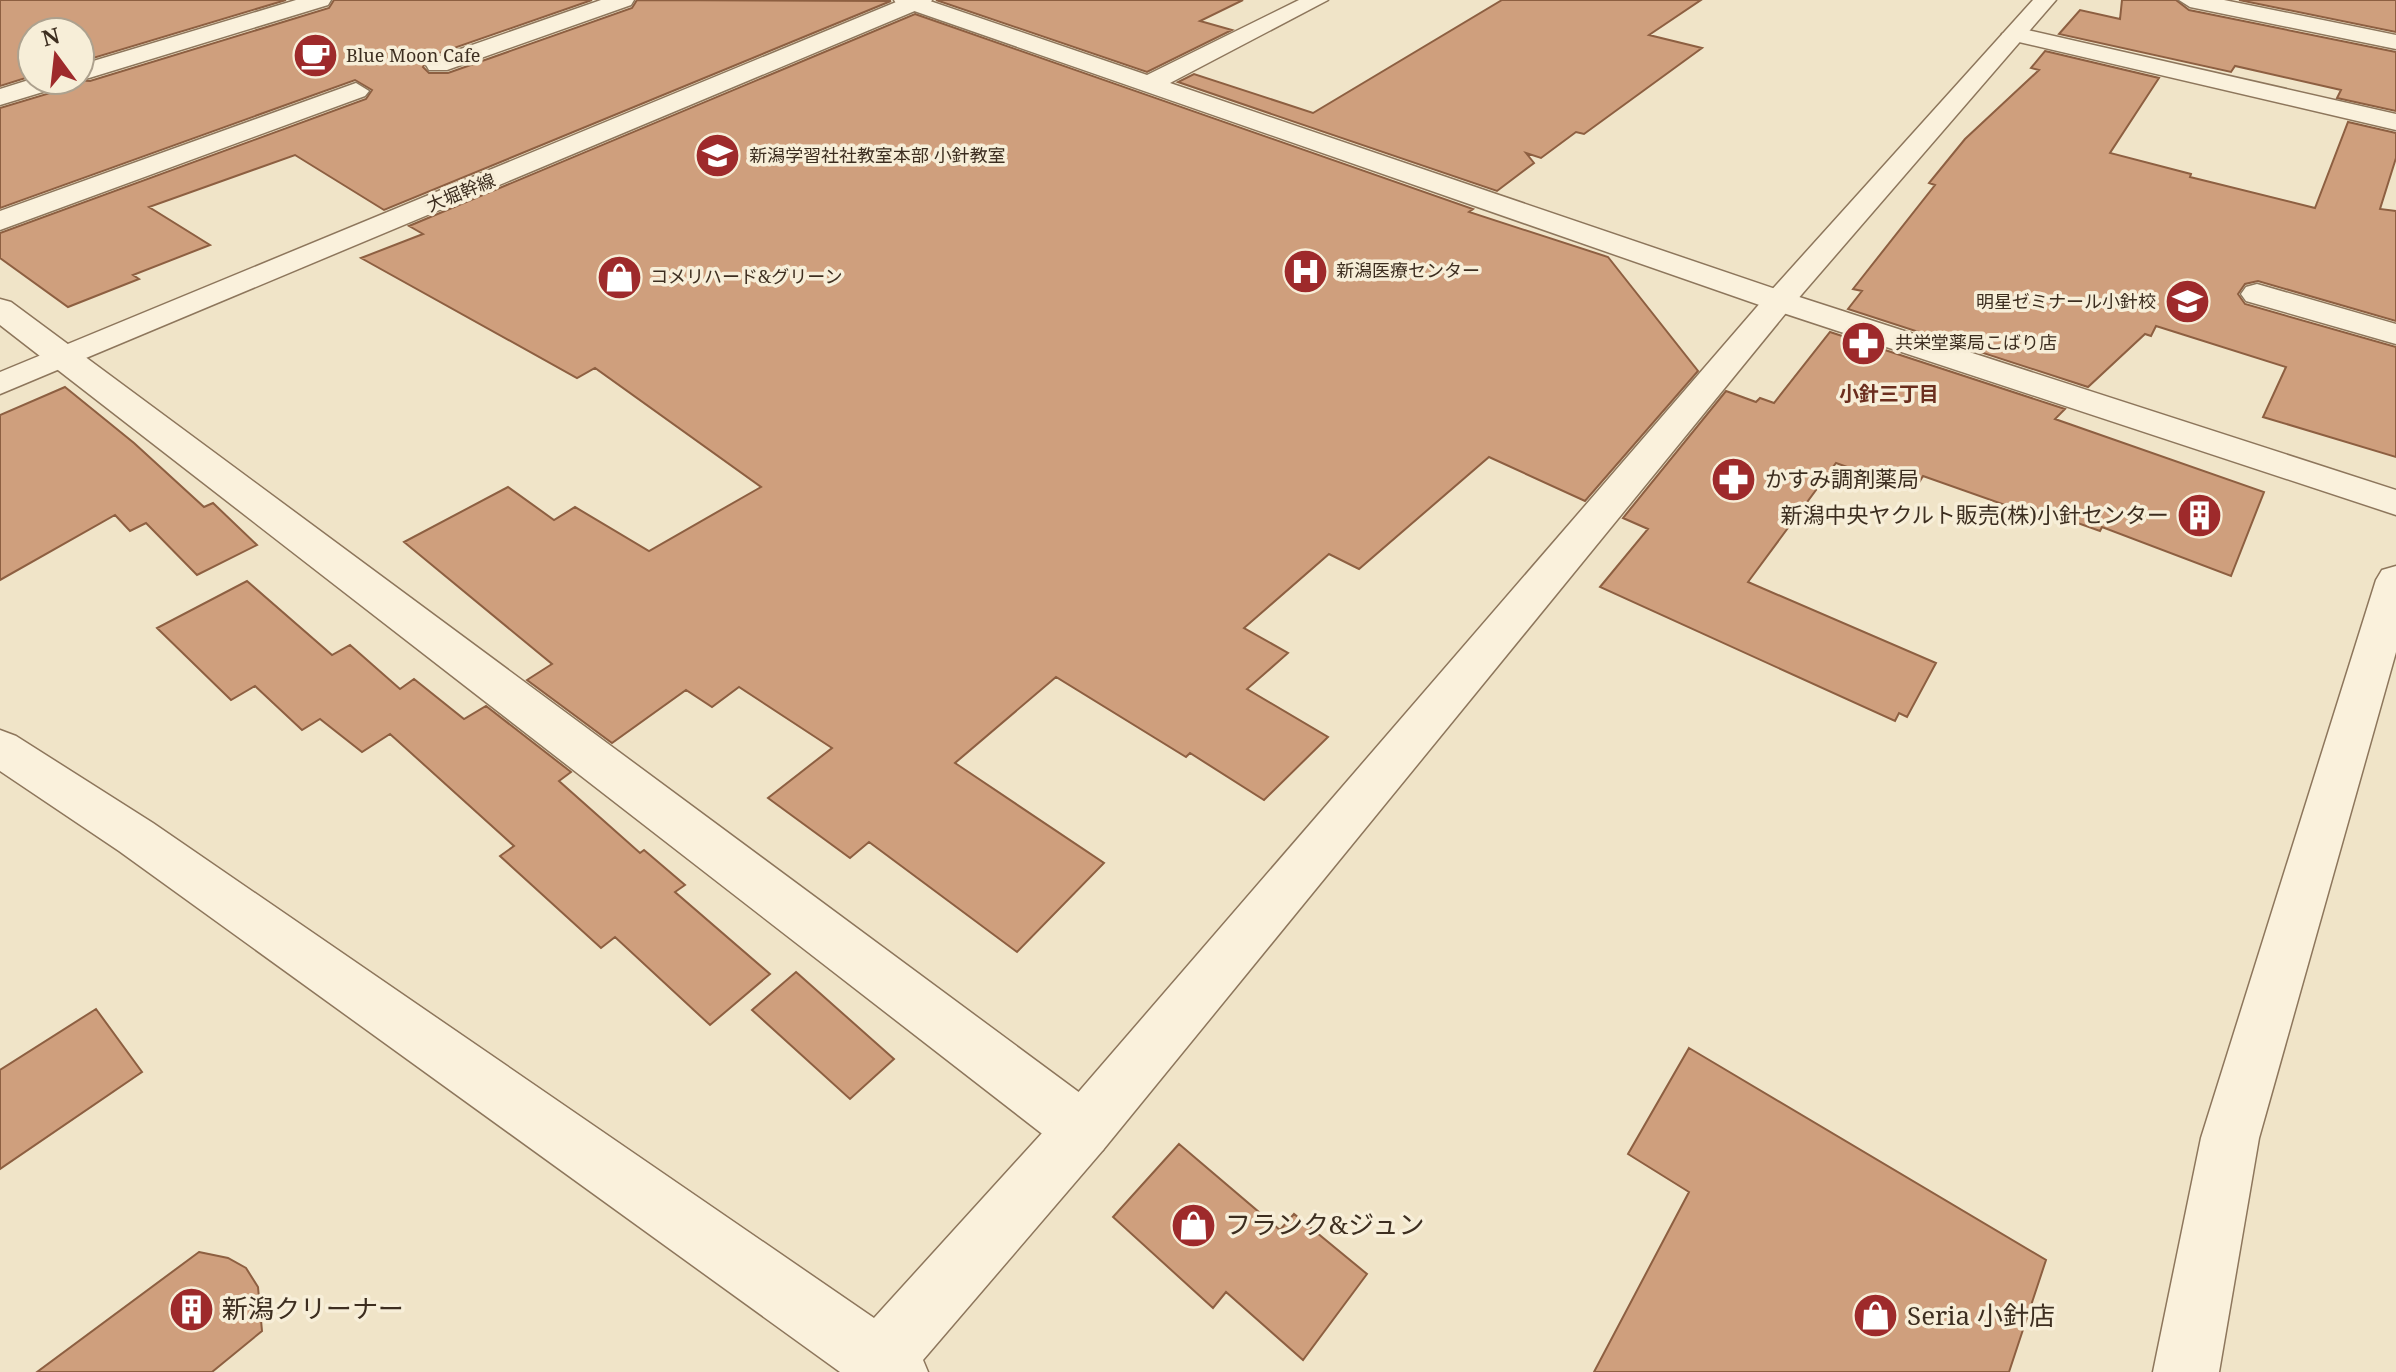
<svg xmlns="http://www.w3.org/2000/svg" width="2396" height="1372" font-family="'Noto Serif','Noto Sans JP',serif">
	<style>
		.building { fill: #cf9f7d; stroke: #8d5f41; stroke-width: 2 }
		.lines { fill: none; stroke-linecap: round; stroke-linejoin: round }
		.minor-casing { stroke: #8d765c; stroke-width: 3 }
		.tertiary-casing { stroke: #8d765c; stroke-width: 3 }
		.minor { fill: #faf1dc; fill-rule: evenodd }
		.tertiary { fill: #faf1dc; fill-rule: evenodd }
		.labels { text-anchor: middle; stroke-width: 7; stroke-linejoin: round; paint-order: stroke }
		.far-poi-label { font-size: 18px; fill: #3d2e20; stroke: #f7eed8; text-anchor: start }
		.far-street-label { font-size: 18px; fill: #3d2e20; stroke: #f7eed8 }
		.far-neighbourhood-label { font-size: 20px; font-weight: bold; fill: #6b2e1e; stroke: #f7eed8 }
		.poi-label { font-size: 22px; fill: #3d2e20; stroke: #f7eed8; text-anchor: start }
		.near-poi-label { font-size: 26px; fill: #3d2e20; stroke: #f7eed8; text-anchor: start }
	</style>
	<rect width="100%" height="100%" fill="#f0e4c8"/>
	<path class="building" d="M0,0H286L80,62V32H32V76L0,86Z
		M334,0H592L428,57L423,67L429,73H448L632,8L637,0L891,1L384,210L295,155L149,207L210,245L133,275L139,279L68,307L0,258V233L366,99L372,90L355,80L0,208V108L67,88L73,80L90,81L329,8Z
		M936,0H1243L1200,21L1232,30L1147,72Z
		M1502,0H1701L1649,35L1702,48L1584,134L1576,132L1541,158L1526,153L1534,163L1497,191L1178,82L1194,74L1313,113Z
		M2122,0H2176L2189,10L2396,52V111L2337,98L2341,90L2235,66L2231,72L2059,34L2080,10L2120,19Z
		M2239,0H2396V32Z
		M915,14L1473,209L1469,212L1608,257L1698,371L1585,501L1489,457L1359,569L1329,554L1244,628L1288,653L1247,689L1328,737L1264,800L1190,753L1186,757L1056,677L955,763L1104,863L1017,952L869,842L850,858L768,798L832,748L739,687L712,707L686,690L612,743L527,680L552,664L404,542L508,487L554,520L575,507L649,551L761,487L595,368L577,378L361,258L423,234L409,226Z
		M2045,51L2159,78L2110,153L2191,174L2190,177L2315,208L2348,122L2396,133V158L2380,209L2396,211V321L2258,281L2245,284L2238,294L2245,304L2396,347V457L2263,417L2286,367L2156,326L2151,336L2145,334L2088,387L1848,309L1862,291L1853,289L1935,185L1929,183L1965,139L2039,70L2031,68Z
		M1830,332L2065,409L2055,419L2264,492L2231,576L2102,527L2100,531L2027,505L2025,512L1923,476L1914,491L1836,463L1748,582L1936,663L1907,717L1899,713L1895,721L1600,587L1648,529L1623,518L1726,391L1756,402L1760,398L1774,403Z
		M65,387L134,443L204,507L213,503L257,545L197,575L146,523L130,531L115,515L0,580V415Z
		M247,581L332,655L350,645L400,689L414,679L464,719L486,706L571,772L559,781L640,853L644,850L685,885L675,892L770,974L710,1025L615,937L601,948L500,856L514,846L390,734L362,752L320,719L302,730L255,686L231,700L157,628Z
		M796,972L894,1059L850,1099L752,1010Z
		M96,1009L142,1072L0,1169V1070Z
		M1689,1048L2046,1260L2009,1372H1594L1689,1192L1628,1154Z
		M1179,1144L1280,1230L1294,1214L1367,1274L1303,1360L1226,1292L1213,1308L1113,1217Z
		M199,1252L228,1258L246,1268L258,1287L262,1331L212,1372H37Z"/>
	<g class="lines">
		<defs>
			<path id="minor" d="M296,0H331L328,5L89,78L78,80L80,65Z
				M601,0H634L631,5L447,70H429L426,65L429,60Z
				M894,0H927L1147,75L1299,0H1328L1170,83L1790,294L2396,490V515L1768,308L897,5Z
				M2179,0H2224L2396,35V49L2190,7Z
				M2014,27L2396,114V130L2006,39L2002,34Z
				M32,79L70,80L66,85L0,105V89Z
				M356,83L369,91L365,96L0,230V211Z
				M2257,284L2396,324V344L2246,301L2241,294L2246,287Z
				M0,299L11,302L1103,1110L1112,1130L1103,1150L1083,1158L1063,1150L0,325Z
				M2396,566V652L2259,1138L2219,1372H2153L2201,1138L2376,580L2382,570Z"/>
			<path id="tertiary" d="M901,0H932L929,5L0,394V372Z
				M2033,0H2056L1790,308L1103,1150L923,1360L928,1372H840L119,851L0,771V730L16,736L153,823L874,1318L1063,1110L1768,294Z"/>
		</defs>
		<use href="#minor" class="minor-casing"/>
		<use href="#tertiary" class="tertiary-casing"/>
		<use href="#minor" class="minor"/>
		<use href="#tertiary" class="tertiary"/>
	</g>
	<defs>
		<symbol id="cafe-disc" viewBox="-11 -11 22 22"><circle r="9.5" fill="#9e2a2b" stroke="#f7eed8"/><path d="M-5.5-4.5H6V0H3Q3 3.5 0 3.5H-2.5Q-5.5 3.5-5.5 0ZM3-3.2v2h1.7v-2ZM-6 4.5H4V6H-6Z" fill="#fff"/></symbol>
		<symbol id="school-disc" viewBox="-11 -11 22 22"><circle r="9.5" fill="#9e2a2b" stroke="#f7eed8"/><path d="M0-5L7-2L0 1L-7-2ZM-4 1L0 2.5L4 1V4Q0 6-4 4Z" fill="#fff"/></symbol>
		<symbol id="hospital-disc" viewBox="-11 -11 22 22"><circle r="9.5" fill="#9e2a2b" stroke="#f7eed8"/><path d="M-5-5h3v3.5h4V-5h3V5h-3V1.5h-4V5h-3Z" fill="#fff"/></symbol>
		<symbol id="shop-disc" viewBox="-11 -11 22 22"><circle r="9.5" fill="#9e2a2b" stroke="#f7eed8"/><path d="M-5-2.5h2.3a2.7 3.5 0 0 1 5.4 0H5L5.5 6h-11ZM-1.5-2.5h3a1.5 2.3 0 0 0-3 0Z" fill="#fff"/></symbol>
		<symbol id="pharmacy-disc" viewBox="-11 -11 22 22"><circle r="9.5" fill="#9e2a2b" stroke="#f7eed8"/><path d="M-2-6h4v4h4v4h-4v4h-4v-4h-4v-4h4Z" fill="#fff"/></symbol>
		<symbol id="building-disc" viewBox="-11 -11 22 22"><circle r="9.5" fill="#9e2a2b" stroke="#f7eed8"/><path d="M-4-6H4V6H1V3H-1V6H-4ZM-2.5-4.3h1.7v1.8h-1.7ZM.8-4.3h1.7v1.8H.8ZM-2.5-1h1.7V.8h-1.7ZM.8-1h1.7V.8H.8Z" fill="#fff"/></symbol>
	</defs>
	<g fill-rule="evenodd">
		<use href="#cafe-disc" x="290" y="30" width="51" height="51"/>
		<use href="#school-disc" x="692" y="130" width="51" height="51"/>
		<use href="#hospital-disc" x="1280" y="246" width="51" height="51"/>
		<use href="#shop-disc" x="594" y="252" width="51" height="51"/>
		<use href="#school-disc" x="2162" y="276" width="51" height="51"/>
		<use href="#pharmacy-disc" x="1838" y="318" width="51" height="51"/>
		<use href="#pharmacy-disc" x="1708" y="454" width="51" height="51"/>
		<use href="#building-disc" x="2174" y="490" width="51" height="51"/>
		<use href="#shop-disc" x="1168" y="1200" width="51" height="51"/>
		<use href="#building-disc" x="166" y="1284" width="51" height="51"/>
		<use href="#shop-disc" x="1850" y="1290" width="51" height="51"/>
	</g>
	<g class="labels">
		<g class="far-poi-label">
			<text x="346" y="62">Blue Moon Cafe</text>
			<text x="749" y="162">新潟学習社社教室本部 小針教室</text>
			<text x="1336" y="277">新潟医療センター</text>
			<text x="650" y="283">コメリハード&amp;グリーン</text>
			<text x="2156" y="308" text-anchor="end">明星ゼミナール小針校</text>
			<text x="1895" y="349">共栄堂薬局こばり店</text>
		</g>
		<g class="far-street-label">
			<text transform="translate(461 193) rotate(-22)" y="6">大堀幹線</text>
		</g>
		<g class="far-neighbourhood-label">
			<text x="1889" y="401">小針三丁目</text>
		</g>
		<g class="poi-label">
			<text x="1765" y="487">かすみ調剤薬局</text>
			<text x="2169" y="523" text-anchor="end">新潟中央ヤクルト販売(株)小針センター</text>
		</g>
		<g class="near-poi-label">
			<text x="1225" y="1234">フランク&amp;ジュン</text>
			<text x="222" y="1318">新潟クリーナー</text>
			<text x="1907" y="1325">Seria 小針店</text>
		</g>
	</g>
	<g transform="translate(56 56) rotate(345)"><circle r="38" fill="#f7eed8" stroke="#ada18e" stroke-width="2"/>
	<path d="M0-6L14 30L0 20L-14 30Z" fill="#9e2a2b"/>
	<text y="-12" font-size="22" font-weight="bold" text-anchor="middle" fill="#3d2e20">N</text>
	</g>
</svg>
